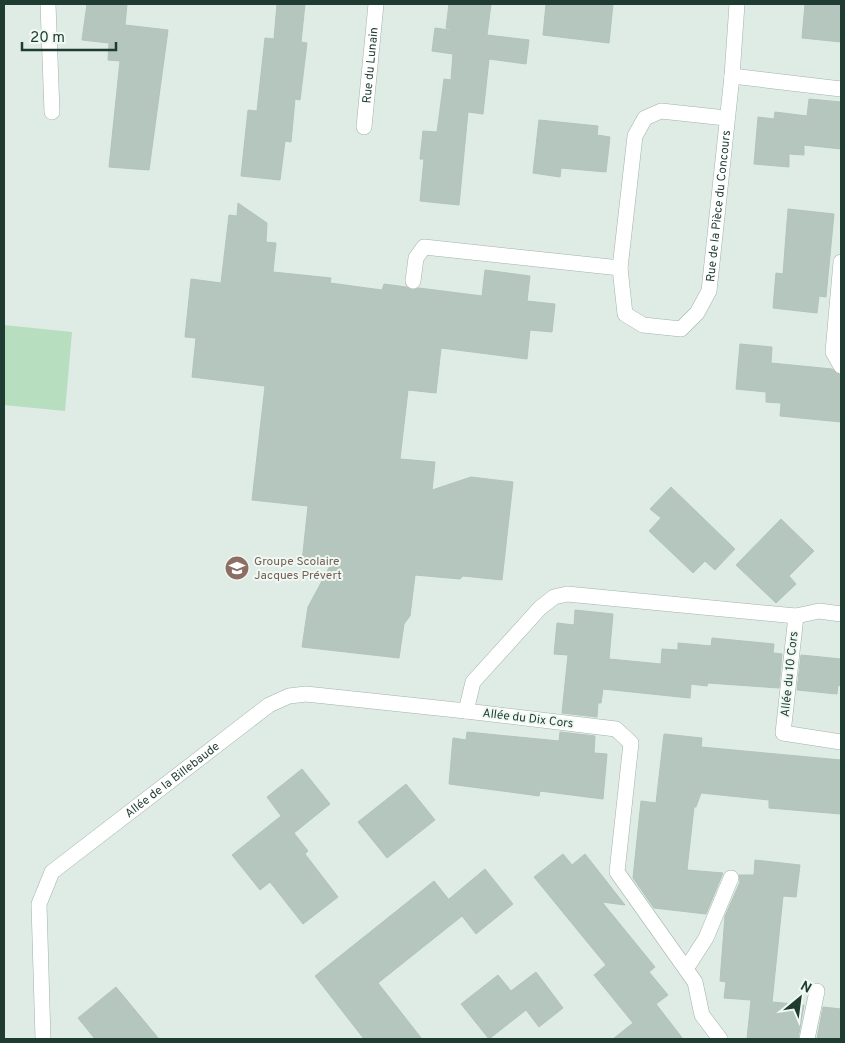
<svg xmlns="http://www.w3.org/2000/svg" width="845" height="1043" font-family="Overpass,sans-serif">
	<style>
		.green { fill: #b6debf }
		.building { fill: #b4c6be; stroke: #b1c5bc }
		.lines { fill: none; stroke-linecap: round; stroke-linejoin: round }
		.minor-casing { stroke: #a2b3ac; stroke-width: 16 }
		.minor { stroke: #fff; stroke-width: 15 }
		.labels { text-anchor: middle; stroke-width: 4; stroke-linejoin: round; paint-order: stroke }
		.street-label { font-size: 12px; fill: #1f3c33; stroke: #f0f8f3 }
		.education-label { font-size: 12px; fill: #785e54; stroke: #f0f8f3; text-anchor: start }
	</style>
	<rect width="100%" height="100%" fill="#dfebe5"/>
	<path class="green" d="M4,325L72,332L65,411L4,405Z"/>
	<path class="building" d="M87,4H127L125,25L168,30L149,170L109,167L120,61L108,60L109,43L82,40Z
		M277,4H305L301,42L307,43L300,100L295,99L291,142L285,141L280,180L241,176L248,110L257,111L265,38L274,39Z
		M449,4H491L487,35L529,40L526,64L489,59L483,114L468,112L459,205L420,201L424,159H420L423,131L437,132L444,79L451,80L453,54L432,51L435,28L456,31L446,28Z
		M546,4H613L609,43L543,35Z
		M805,4H841V42L802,38Z
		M809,99L841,102V149L804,145V155L789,154V167L754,164L758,117L774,119L775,112L807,116Z
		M539,120L598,126L597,135L610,137L606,172L561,168L560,177L533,173Z
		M238,203L267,223L266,242L276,243L273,272L331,278L330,283L382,290L384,284L406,287L412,290L419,288L482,296L485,270L530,276L527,301L555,304L552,332L530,330L527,359L441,348L436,393L408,390L400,459L435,462L432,490L471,477L513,482L502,580L463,576L460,579L415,575L410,616L404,624L399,658L302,647L308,607L331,564L302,562L308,506L252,500L265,386L192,377L196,338L185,337L191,279L221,283L229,215L237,216Z
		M788,209L834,214L826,297L819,296L817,313L773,308L776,273L783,274Z
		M740,344L772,347L771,363L832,369L841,375V422L780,416L781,403L766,402V392L736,389Z
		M671,487L735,549L715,570L705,561L693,573L649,531L661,518L650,509Z
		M781,519L814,551L789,576L796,584L776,603L736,565Z
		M575,610L613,614L609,659L661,664L662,649L678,650V643L711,646L712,638L774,644L773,653L782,654L779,688L708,683L707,686L691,684L690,698L603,689L601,703H598L597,717L562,713L568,655L554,654L557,623L574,625Z
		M801,655L841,659V686L838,685L837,694L797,690Z
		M467,732L559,741L560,732L595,736L594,753L607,754L603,799L540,791L539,796L525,794L449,784L453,738L466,740Z
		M664,734L702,738L701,747L841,760V814L769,808V800L701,793L696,807H694L687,870L723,873L706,914L654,908L633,878L641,801L656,803Z
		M302,769L330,804L294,833L308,851L305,854L338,897L303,924L270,882L260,890L232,855L281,816L267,797Z
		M406,784L435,820L387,858L358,822Z
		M563,854L572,865L585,854L625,905L602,902L655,967L649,972L668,995L656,1004L683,1039H613L633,1023L594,975L606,965L534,877Z
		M755,860L800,865L796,897L783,896L772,1002L804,1005L798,1039H747L751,1000L724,998L726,982L720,981L725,916L740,882L739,875H754Z
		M485,869L513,904L476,934L449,899Z
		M434,881L462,916L378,983L422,1039H364L315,976Z
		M536,972L563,1008L539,1027L526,1010L489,1039L461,1004L498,975L511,991Z
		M116,987L159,1039H95L78,1018Z
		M823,1007L841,1009V1039H817Z"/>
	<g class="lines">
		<defs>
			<g id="minor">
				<path d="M48,4L52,112"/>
				<path d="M732,76L841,89"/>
				<path id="s1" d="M726,118L661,111L645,118L635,136L620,268L625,314L643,325L681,329L697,313L709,291L732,76L737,4"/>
				<path id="s2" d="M364,127L376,4"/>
				<path d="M841,262L833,352L841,366"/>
				<path d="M413,281L416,258L424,247L620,268"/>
				<path d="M796,616L783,733L841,742"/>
				<path d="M686,969L706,938L731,878"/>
				<path id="s3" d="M43,1039L39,904L52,872L269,705L289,696L306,694L466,711"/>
				<path d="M720,1039L702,1015L695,982L617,872L631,743L616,729L466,711L473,682L540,608L554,597L567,594L796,616L819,611L841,614"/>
				<path d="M807,1039L817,991"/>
			</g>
		</defs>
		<use href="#minor" class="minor-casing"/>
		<use href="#minor" class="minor"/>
	</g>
	<defs>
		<symbol id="school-disc" viewBox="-11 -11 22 22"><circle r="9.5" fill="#8d6e63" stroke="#f0f8f3"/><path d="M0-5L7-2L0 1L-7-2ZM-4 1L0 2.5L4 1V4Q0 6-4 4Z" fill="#fff"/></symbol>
	</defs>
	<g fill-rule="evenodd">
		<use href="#school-disc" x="223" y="554" width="28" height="28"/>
	</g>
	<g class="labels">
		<g class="street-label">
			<text dy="4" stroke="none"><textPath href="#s2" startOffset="62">Rue du Lunain</textPath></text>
			<text dy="4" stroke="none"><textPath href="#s1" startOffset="475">Rue de la Pièce du Concours</textPath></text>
			<text transform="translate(789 674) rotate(-84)" y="4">Allée du 10 Cors</text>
			<text transform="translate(528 718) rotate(7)" y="4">Allée du Dix Cors</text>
			<text dy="4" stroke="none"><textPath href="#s3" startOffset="321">Allée de la Billebaude</textPath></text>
		</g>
		<g class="education-label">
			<text x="254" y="565">Groupe Scolaire<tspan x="254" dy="14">Jacques Prévert</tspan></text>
		</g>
	</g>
	<rect width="845" height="1043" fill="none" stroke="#1f3c33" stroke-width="10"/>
	<g transform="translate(800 998) rotate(29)" stroke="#f0f8f3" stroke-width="4" paint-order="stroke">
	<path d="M0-4L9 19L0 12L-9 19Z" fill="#1f3c33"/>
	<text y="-8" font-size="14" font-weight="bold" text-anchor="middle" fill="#1f3c33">N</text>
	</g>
	<path d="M22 42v8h94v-8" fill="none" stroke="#1f3c33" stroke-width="2.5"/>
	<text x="30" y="42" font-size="15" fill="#1f3c33" stroke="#f0f8f3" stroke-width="4" paint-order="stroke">20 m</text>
</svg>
